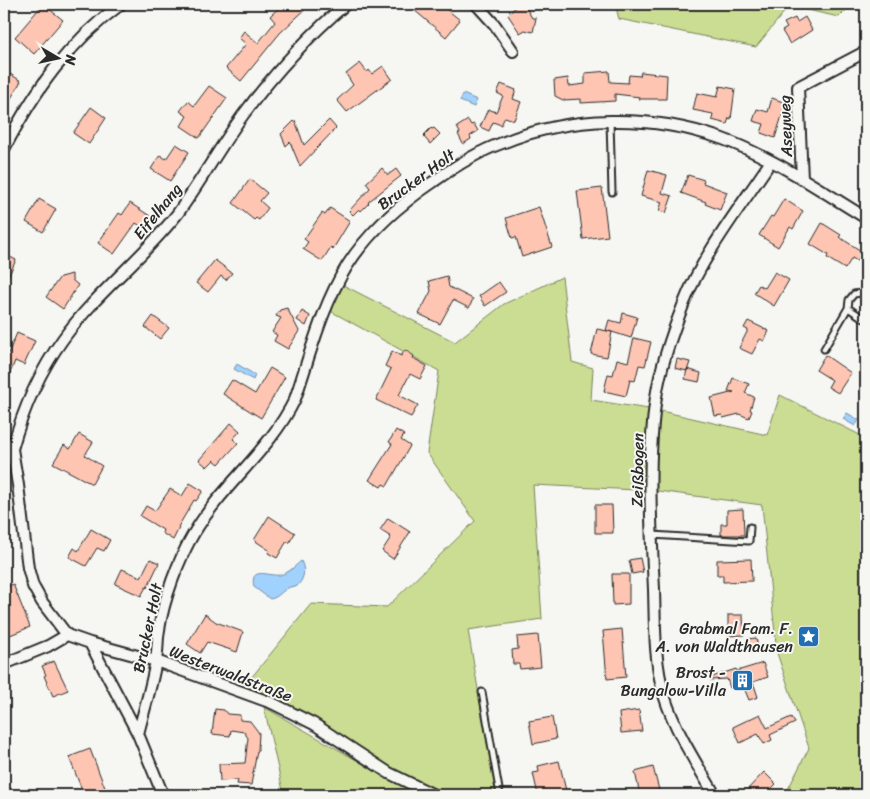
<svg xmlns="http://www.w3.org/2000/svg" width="870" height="799" font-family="Sriracha,sans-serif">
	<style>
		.green { fill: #cadd92; stroke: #7a845e }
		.water { fill: #a1d2fe; stroke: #728faa }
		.building { fill: #fec5b3; stroke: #2b2b2b }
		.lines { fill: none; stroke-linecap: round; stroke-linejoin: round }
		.lane-casing { stroke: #2b2b2b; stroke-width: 9 }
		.street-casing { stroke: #2b2b2b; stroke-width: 14 }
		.lane { stroke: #f6f6f2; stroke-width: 5 }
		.street { stroke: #f6f6f2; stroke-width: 10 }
		.labels { text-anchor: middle; stroke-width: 4; stroke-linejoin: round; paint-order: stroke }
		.street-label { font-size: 16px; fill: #2b2b2b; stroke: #f6f6f2 }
		.poi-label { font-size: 16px; fill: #2b2b2b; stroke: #f6f6f2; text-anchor: end }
	</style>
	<rect width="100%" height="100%" fill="#f6f6f2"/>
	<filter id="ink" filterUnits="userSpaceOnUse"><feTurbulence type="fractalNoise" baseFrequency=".02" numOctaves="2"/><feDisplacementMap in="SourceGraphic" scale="10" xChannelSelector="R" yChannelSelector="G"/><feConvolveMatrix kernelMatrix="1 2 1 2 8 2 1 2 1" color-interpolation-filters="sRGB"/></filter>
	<g filter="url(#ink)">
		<path class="green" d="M615,4H852L839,17L789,6L756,47L619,19Z
			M562,277L572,362L593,368L591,400L661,411L767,435L780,395L866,438V795H785L809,748L777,653L762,505L658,491L533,485L542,619L468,630L496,795H284L264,707L365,765L304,722L238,694L311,604L387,607L475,521L427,453L439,371L325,308L332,295L343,285L455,342L504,304Z"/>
		<path class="water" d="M463,94L477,100L474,107L460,101Z
			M237,364L255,375L253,380L234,369Z
			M847,413L859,420L855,426L843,419Z
			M301,561C306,570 304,580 296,587L294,586C282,588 281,597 270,599L254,587C249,565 270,577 280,575C289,573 295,566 301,561Z"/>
		<path class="building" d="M43,4L63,20L34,54L15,37Z
			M283,4H311L280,33L241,81L226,68L246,44L239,38L244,31L258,43L275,22L270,16Z
			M417,4H440L460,20L446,37L413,9Z
			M518,4H524L532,18H536L533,32L525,30L520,33L508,15Z
			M805,17L812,30L790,44L782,31L787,28L784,23L795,18L797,22Z
			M360,63L367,72L369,70L372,74L383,66L392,79L347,112L337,100L353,85L346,74Z
			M4,70L21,81L10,100L4,96Z
			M609,71L610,82L628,83L629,75L640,76L641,72L667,75L666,99H639L640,97L615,94V101L581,103V99L563,100L555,96L554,80L568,78L569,86L585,84V73Z
			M501,84L516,90L513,99L521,102L514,120L505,117L501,125L493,122L489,131L480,127L488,109L496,112L503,96L497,93Z
			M209,86L227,98L199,138L181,126L187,116L180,111L188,101L194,106Z
			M720,86L735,89L731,119L729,118L727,124L712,120L713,114L693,110L697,93L717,97Z
			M772,98L786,103L775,138L761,133L764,124L753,121L757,109L768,112Z
			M91,107L106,118L89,144L73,133Z
			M295,120L304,145L329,120L336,128L300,166L290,142L286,146L281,134Z
			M468,120L471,125L474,124L478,131L470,136L471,139L463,144L458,134L460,133L457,127Z
			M431,128L432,129L434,128L440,134L430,144L424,137L425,136L424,135Z
			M176,144L189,152L170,181L151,169L160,155L166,159Z
			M382,168L388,175L396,169L401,176L368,202L369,203L361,211L359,209L353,215L349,211L370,188L366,183Z
			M648,170L667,175L662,193L672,196L666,213L659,211L662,202L641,196Z
			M688,175L704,180L703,183L727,192L720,210L705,204L706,202L681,193Z
			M250,179L267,193L260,201L268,208L259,220L256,218L254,220L233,203Z
			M602,188L608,236L583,239L577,191Z
			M39,199L56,209L43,232L26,222Z
			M784,199L803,211L793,229L790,227L778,247L759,235L771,216L773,217Z
			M130,203L150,216L142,227L136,223L114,254L98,243L119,213L122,215Z
			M539,207L552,247L522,257L516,237L512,238L506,218Z
			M330,208L350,221L333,249L331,247L322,261L303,249L308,242L304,239L322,213L325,215Z
			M822,223L841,235L839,237L866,254V266L852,258L845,269L827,258L828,255L810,244Z
			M4,254L16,260L4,286Z
			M215,260L232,273L226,280L221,276L208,292L196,283Z
			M775,272L789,280L774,306L754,293L759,285L765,288Z
			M72,274V280L78,285L63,309L46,297L60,277Z
			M447,276L449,287L473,299L469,308L453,300L440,324L419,314L431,291L429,281Z
			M499,282L506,292L485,306L479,296Z
			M287,308L299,331L288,349L274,341L277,335L272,332L281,318L276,316L280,310Z
			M302,311L310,316L306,326L297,320Z
			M623,313L637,317L631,338L612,332L607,357L591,354L597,329L612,332L606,330L609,320L621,323Z
			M153,316L169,328L160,339L145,327Z
			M748,321L769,331L764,341L760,339L752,354L739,348L748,330L744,328Z
			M17,333L35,341L24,365L15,361L4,388V363Z
			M634,338L651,342L645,366L639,365L635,381L630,380L626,396L604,391L608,374L613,375L617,359L628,362Z
			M405,350L414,356L413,358L427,366L420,379L410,374L399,395L418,405L411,417L376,400L391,369L385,366L392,351L401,356Z
			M825,355L851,373L838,393L828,387L832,380L816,370Z
			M677,359L690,362L687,371L675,368Z
			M270,368L285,377L261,418L223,394L232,380L255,394Z
			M687,369L701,373L699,382L685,379Z
			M733,378L749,384L745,393L754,397L750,410L752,411L749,418L739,414L723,418L722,415L715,416L711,398L734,392L728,391Z
			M231,423L240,431L233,439L238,443L219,464L214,460L207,467L199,460Z
			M396,430L404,435L401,440L410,446L387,486L383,484L381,487L369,480L392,444L389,442Z
			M79,434L93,442L85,455L102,466L92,484L53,463L64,445L70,449Z
			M190,483L203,491L196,501L194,500L178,527L179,528L173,540L162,533L163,530L140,516L146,506L155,511L170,489L182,496Z
			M595,505H612L613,533H595Z
			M743,509L744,535H721V524H727V510Z
			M269,516L295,533L289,543L287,541L277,558L268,553L269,550L254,540Z
			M388,518L410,532L393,559L382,551L391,537L380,530Z
			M91,529L110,540L104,551L97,548L86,566L69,557L74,548L78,551Z
			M640,558L643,572L632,574L629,560Z
			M150,559L159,563L147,588L146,587L141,596L115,584L122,569L141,577Z
			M751,559L752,581L723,582V575H717V560Z
			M612,574H629V604L613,605Z
			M13,584L30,627L10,635L4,621V588Z
			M205,614L216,622L243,632L237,652L207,642L200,653L187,644Z
			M728,615H743L744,635L728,636Z
			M622,629L626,677L607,679L603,631Z
			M538,635L541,667L520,669L519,664H513L512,650L518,649L517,637Z
			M756,638L758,647L748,649L747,639Z
			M54,661L68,690L53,696L44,676L46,675L42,666Z
			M763,663L768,677L753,682L758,697L749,700L742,683L730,688L727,679L710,680L709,678L736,669L737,671Z
			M215,709L224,710L227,714L240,715V720L250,721L259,733L258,751H257L251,785L237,784L238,780L220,781L219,764L245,763L248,738L244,732L231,730L230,736L212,734Z
			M639,710L642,731L621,733L619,713Z
			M760,714L767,728L791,717L795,723L770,735L772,740L764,744L758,734L740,743L733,727Z
			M552,717L556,739L533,744L529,721Z
			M90,749L107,793L102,795H84L69,757Z
			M559,761L567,795H538L533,773L539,772L538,766Z
			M653,767L659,790L640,795L635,772Z
			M764,772L776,784L765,795H750L746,791Z"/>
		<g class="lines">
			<defs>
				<path id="lane" d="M610,121L612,192
					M848,308L866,320
					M824,349L848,308L849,300L854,294L861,293L866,295
					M652,535L749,541L750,527
					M482,692L500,795"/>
				<path id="street" d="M476,4L495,25L513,51
					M4,149C35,90 67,44 121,4
					M802,179L798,87L861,54L866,53
					M4,441L12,449L18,485L28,568L33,586L42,602L67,635
					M12,449C23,410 39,372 63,339C96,293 143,258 178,213C201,181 220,147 243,115C273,75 308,36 346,4
					M90,643L138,734L163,795
					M4,664L48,646L67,635L90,643L156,661L272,703L314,724L389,773L434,795
					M138,734C144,710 152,685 156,660C158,650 157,640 159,630C163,601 179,558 194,533C223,484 270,451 295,399C310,355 322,306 347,266C369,231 399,205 433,182C454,167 477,152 502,143C571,115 650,114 720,138C771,156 820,190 866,218
					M715,795C696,763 675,731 664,695C654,661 655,624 654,589C651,527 647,458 656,397C661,364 672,333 684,303C703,254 742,205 771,161"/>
			</defs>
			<use href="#lane" class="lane-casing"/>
			<use href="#street" class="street-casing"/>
			<use href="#lane" class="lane"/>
			<use href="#street" class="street"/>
		</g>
	</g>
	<defs>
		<symbol id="sight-square" viewBox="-11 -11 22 22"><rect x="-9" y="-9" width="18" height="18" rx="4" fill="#1f6fb2" stroke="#f6f6f2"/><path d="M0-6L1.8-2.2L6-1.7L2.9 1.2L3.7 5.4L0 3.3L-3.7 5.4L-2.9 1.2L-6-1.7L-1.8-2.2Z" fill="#fff"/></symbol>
		<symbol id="building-square" viewBox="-11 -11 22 22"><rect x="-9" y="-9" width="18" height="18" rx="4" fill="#1f6fb2" stroke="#f6f6f2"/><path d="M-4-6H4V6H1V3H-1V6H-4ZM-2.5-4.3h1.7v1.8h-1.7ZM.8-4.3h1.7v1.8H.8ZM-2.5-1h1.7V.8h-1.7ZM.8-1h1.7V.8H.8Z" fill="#fff"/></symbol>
	</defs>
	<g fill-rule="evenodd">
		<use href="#sight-square" x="796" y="624" width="25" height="25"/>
		<use href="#building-square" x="730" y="668" width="25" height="25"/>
	</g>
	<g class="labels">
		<g class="street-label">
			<text transform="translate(785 126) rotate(-92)" y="6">Aseyweg</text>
			<text transform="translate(416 179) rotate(-36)" y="6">Brucker Holt</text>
			<text transform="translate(157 211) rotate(-51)" y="6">Eifelhang</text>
			<text transform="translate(637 470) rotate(-89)" y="6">Zeißbogen</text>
			<text transform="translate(147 628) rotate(-78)" y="6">Brucker Holt</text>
			<text transform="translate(231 673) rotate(21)" y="6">Westerwaldstraße</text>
		</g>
		<g class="poi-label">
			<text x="793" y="634">Grabmal Fam. F.<tspan x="793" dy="18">A. von Waldthausen</tspan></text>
			<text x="726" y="678">Brost -<tspan x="726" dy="18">Bungalow-Villa</tspan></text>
		</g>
	</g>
	<rect width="870" height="799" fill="none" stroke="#f6f6f2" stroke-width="20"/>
	<rect x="10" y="10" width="850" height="779" fill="none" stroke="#2b2b2b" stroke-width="2" filter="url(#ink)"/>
	<g transform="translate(58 58) rotate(99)" stroke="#f6f6f2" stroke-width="4" paint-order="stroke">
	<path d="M0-4L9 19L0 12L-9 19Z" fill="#2b2b2b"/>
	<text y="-8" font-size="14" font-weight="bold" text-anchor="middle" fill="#2b2b2b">N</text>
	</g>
</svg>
